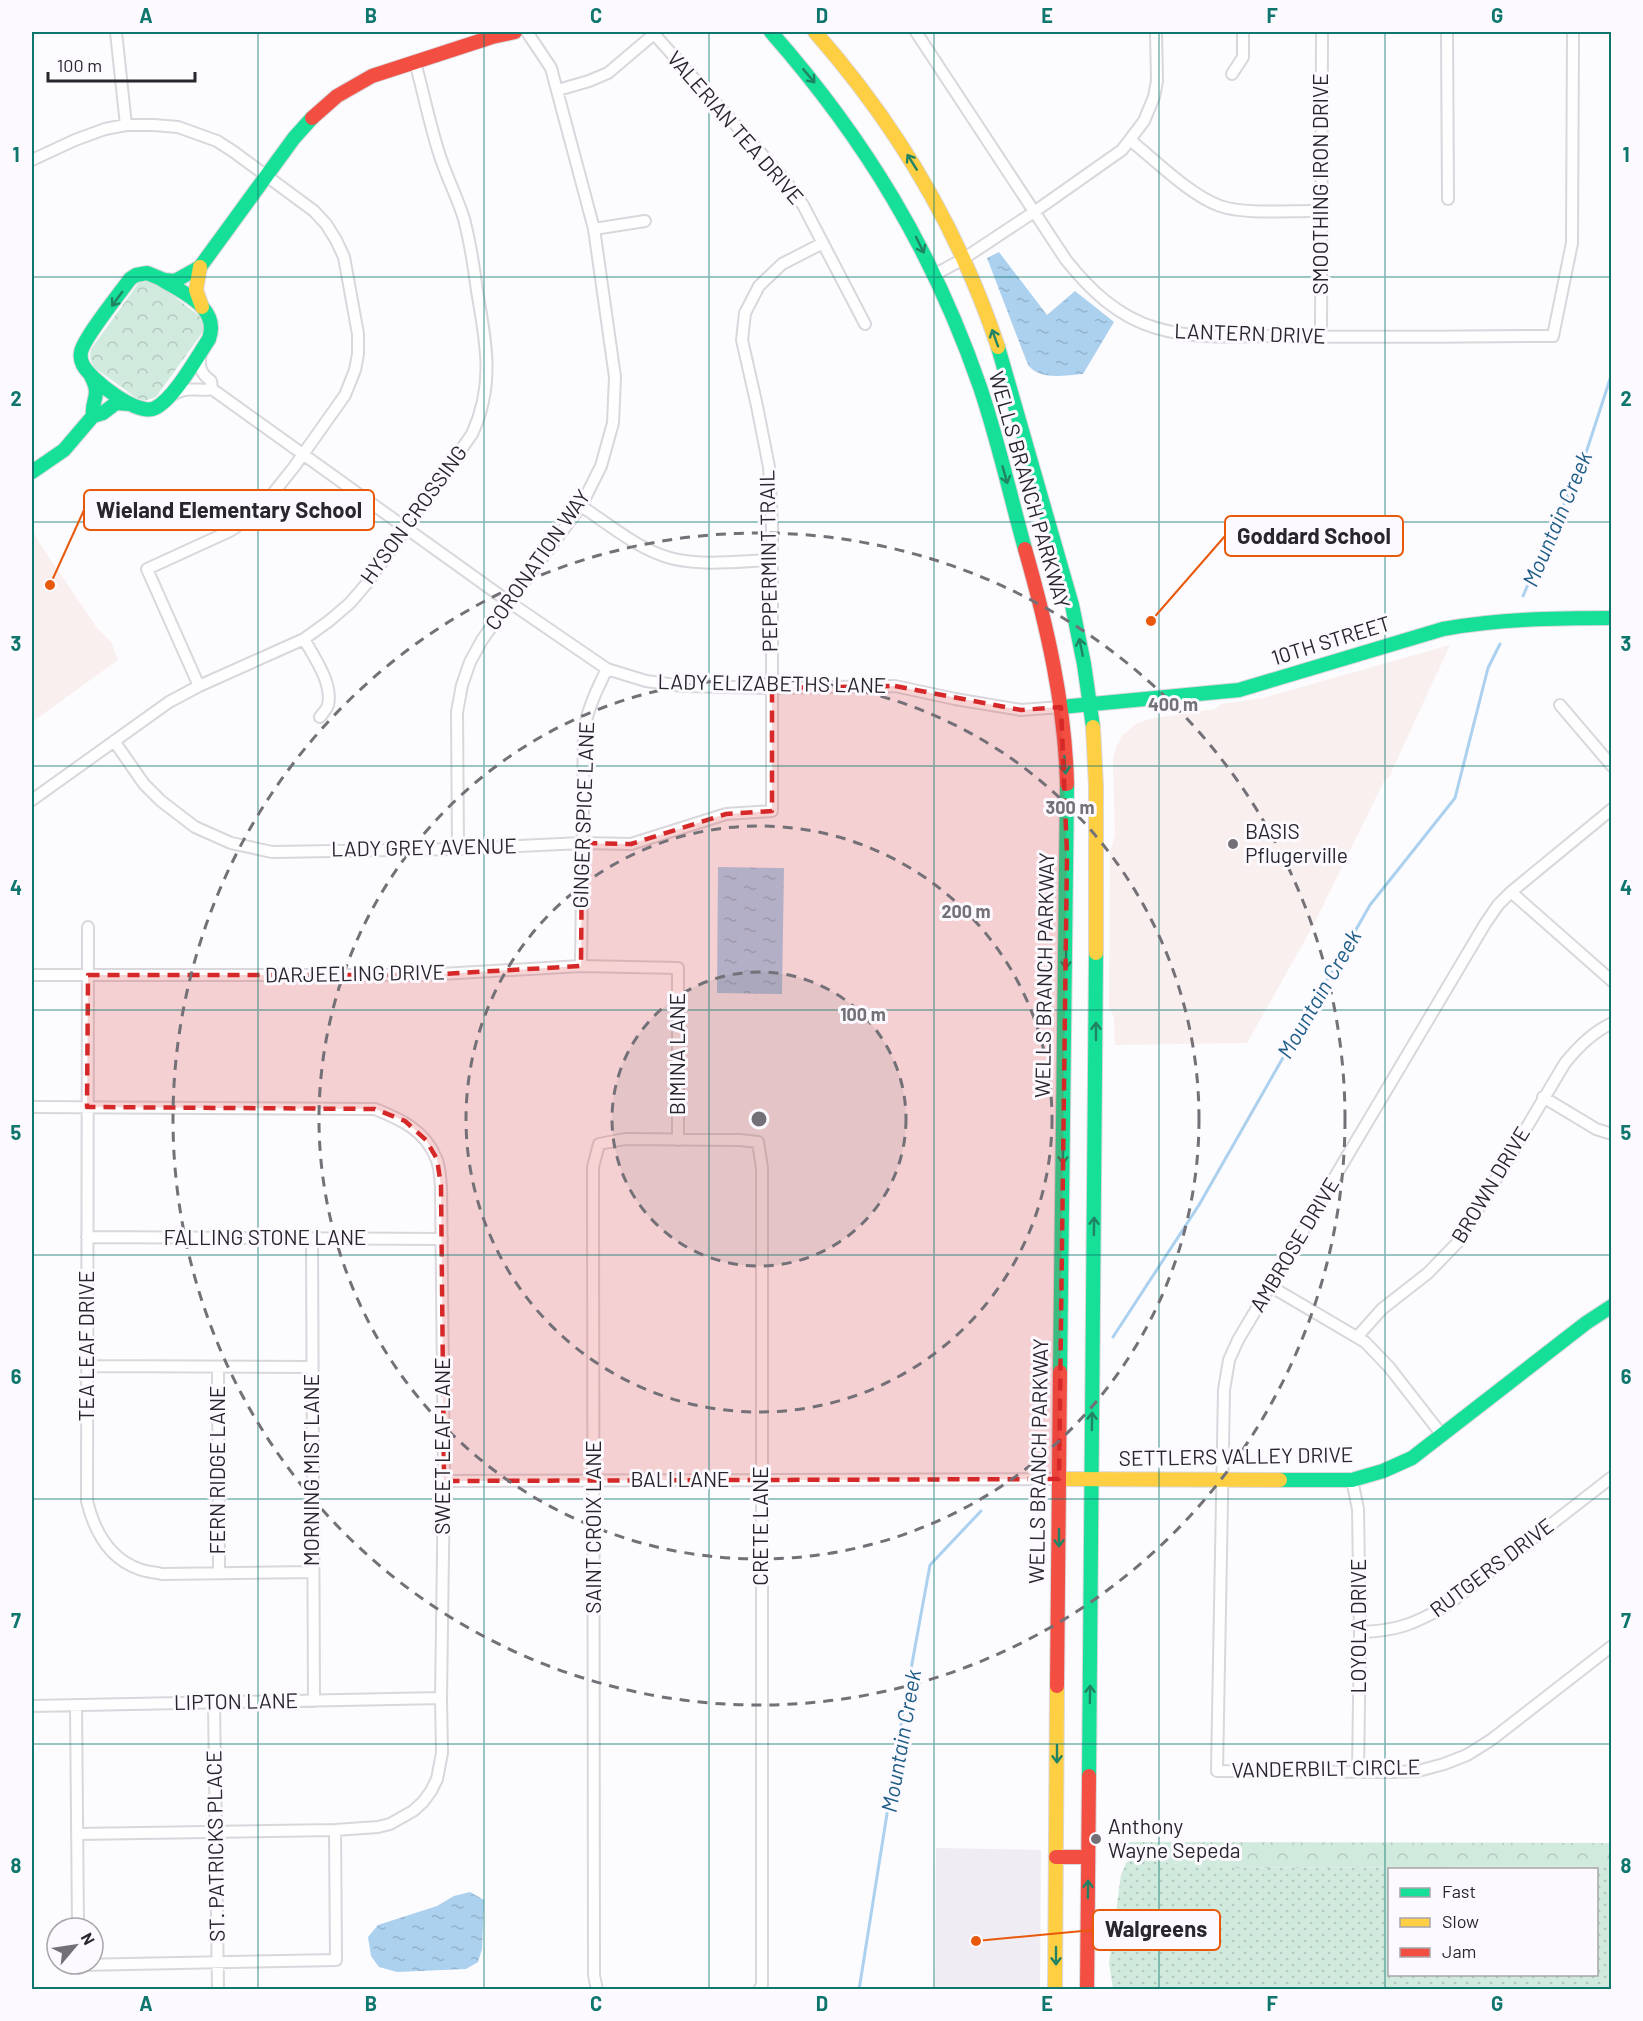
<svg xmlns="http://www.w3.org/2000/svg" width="1643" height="2021" font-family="Barlow,sans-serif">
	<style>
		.built { fill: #efecf4 }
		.education { fill: #f9efee }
		.grass { fill: url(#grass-dots); fill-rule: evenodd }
		.forest { fill: url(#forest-crowns) }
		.water { fill: url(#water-ripples) }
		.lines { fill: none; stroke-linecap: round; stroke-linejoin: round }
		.stream { stroke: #abd1ef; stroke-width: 3 }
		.street-casing { stroke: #d9d7dc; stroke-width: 14 }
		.fast-casing { stroke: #d9d7dc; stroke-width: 16 }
		.slow-casing { stroke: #d9d7dc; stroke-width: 16 }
		.jam-casing { stroke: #d9d7dc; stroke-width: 16 }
		.street { stroke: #fffeff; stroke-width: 10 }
		.fast { stroke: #16e098; stroke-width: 14 }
		.slow { stroke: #ffcf43; stroke-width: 14 }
		.jam { stroke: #f24e42; stroke-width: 14 }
		.oneway { stroke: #208363 }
		.marked { fill: #d62828; fill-opacity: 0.2; stroke: #d62828; stroke-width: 4.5; stroke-dasharray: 12 8; stroke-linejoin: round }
		.grid { fill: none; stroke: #0f766e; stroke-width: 1.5; stroke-opacity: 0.55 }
		.ring { fill: none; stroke: #737177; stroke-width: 3; stroke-dasharray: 10 8 }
		.poi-dot { fill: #737177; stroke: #fcfaff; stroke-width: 2 }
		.labels { text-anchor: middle; stroke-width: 6; stroke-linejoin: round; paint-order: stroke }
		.street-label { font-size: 21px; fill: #29262e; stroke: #fcfaff }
		.poi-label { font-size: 21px; fill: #29262e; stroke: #fcfaff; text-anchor: start }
		.water-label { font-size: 22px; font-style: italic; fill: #1e5d85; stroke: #fcfaff }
		.centre { fill: #737177; stroke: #fcfaff; stroke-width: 3 }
		.ring-label { font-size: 18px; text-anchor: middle; font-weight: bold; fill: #737177; stroke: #fcfaff; stroke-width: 6; stroke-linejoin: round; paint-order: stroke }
		.leader { fill: none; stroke: #e8590c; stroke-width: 2 }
		.callout-dot { fill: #e8590c; stroke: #fcfaff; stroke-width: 2 }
		.callout { fill: #fcfaff; stroke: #e8590c; stroke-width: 2 }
		.callout-label { font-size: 22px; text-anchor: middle; font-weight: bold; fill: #29262e }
		.neatline { fill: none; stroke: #0f766e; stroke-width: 2 }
		.grid-label { font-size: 20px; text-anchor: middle; font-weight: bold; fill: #0f766e }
	</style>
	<defs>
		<pattern id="grass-dots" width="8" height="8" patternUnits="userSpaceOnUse" patternTransform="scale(1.5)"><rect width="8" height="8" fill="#d1eade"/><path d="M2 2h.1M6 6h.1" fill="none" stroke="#b3c9bf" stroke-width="1.8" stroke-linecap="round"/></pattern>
		<pattern id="forest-crowns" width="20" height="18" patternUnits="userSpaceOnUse" patternTransform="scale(1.5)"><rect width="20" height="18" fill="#d1eade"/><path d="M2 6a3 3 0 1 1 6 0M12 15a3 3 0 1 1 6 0" fill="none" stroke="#b3c9bf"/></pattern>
		<pattern id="water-ripples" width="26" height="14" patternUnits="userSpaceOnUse" patternTransform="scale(1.5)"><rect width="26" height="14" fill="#abd1ef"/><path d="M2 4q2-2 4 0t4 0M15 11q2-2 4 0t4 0" fill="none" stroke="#93b3cd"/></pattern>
	</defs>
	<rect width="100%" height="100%" fill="#fcfbfe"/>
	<path class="built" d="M936,1848L1041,1850L1040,1989H935Z"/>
	<path class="education" d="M32,528L38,541L97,628L111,642L118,660L32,722Z
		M1450,645L1389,777L1384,781L1314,924L1247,1043L1115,1045L1114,1017L1109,1008L1110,851L1115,836L1113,760L1116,747L1121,737L1136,724L1149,719L1215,709L1221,704L1263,698Z"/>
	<path class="grass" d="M1132,1858L1211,1868L1611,1866V1989H1113L1109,1963L1121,1875L1126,1863ZM1390,1870H1596V1974H1390Z"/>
	<path class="forest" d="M143,280H150L157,283L202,318L205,329L156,397L144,401L135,397L95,368C90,361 89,357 91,349L140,281Z
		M1118,1842L1611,1843V1866L1211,1868L1132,1858Z"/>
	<path class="water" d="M999,252L1047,315L1075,291L1114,322L1083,374C1064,375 1041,381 1028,365L987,258Z
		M718,867L784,868L782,994L717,993Z
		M470,1892L484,1900L482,1949L478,1962L466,1969L397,1972L379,1967L371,1956L368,1937L378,1925L437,1906L454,1896Z"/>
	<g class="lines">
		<path class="stream" d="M1523,596L1584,459L1612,373
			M1113,1337L1199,1205L1370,905L1455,798L1488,668L1500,644
			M859,1990L903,1713L930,1565L981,1511"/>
		<defs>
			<path id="street" d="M116,32L126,125
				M916,32L1066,260C1090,290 1118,317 1156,328C1196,340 1241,336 1283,336C1373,338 1463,336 1553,336L1572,243L1573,32
				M1447,32L1448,199
				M1232,74L1243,57V32
				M558,90L589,81L608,73L654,34L785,180L803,205L865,324
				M1130,140C1155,160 1191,196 1220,206C1246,215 1292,210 1321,211
				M32,160L75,140L105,129L126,125H154L178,127L217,141L234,152L314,211L326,224L336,240L344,257L358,334V354L355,370L345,395L294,467L258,512L230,531L147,569L199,686
				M594,229L645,221
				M934,275L963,259L1034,212L1122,150L1144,121L1154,97L1157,81L1156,32
				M1321,337L1322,32
				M201,353C198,365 200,373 211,381L212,389L509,602L607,669L646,681L683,686L772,688L895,686L955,699L1021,710L1061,707
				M172,395C189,385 196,392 212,389
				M581,506C610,525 640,551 674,559C706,566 740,561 772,560
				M304,639C314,657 333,683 328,705C327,709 323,713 320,717
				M1560,705L1612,766
				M114,741L144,784L161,801L195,827L231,843L272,852L458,849L582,843L631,844L726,814L772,811V523L769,467L757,406L742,340L745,313L759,286L782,264L823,243
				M32,800L169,702L199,686L304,639L329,621L350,603L368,582L472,434C495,384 486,343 477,291C474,267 470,242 464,219C457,196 445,174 438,150C429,121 423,91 415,62
				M1612,809L1511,892L1498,905L1485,924L1238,1340L1229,1360L1224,1390L1217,1771L1391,1772L1418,1771L1444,1764L1467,1755L1491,1740L1612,1646
				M458,849L457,712L462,685L470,662L482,640L509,602L581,506L601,466L613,423L615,377L594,229L551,68L527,32
				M1511,892L1612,981
				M88,927L87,1501C94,1530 108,1558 139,1569C146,1572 154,1572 162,1574L312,1572
				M581,966L584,730C588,708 597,689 607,669
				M32,975H424L581,966L678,968V1140
				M1543,1097L1596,1129L1612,1134
				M32,1107L375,1109C400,1119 425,1130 436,1158C440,1166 440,1177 441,1186L444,1481L441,1698L442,1753L437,1779L431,1791L423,1802L413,1811L390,1824L378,1827L335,1830L77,1834
				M87,1237L442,1239
				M312,1239L314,1701
				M1270,1286L1365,1342L1389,1367L1442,1435
				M1357,1337L1382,1309L1428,1273L1459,1241L1565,1063C1579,1046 1592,1033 1612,1023
				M87,1366L312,1367
				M218,1367L219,1573
				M1352,1480L1358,1509L1360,1632L1358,1772
				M444,1481L1059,1479
				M1360,1632C1397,1631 1414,1624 1446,1606L1612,1477
				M214,1702L218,1990
				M76,1705L78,1928
				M32,1706L441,1698
				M78,1964V1965L336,1960L335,1830
				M597,1990L594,1975L593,1167L599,1144L625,1139L740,1140L758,1142L762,1168V1985L759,1990"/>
			<path id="fast" d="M771,32C865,139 933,251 980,387C998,440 1010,495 1025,549
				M161,279C183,293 220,307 209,339C197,357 174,399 155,408C138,417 91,380 83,365C81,361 80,357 81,352C83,339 120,293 130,279L136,275L147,273L164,280L175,281L200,267L294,138L312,118
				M998,347L1072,605L1084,664L1093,727
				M91,376C102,397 91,398 93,416
				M32,472L64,450L93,416L103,413L116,403L130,404
				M1061,707L1239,690L1443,629C1499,619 1555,618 1612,618
				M1060,1372L1067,784
				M1280,1480H1352L1383,1471L1412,1458L1586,1323L1612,1306
				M1089,1776L1096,953"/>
			<path id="slow" d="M815,32C897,125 959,230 998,347
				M200,267L196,290L202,307
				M1093,727L1096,786V953
				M1059,1479L1280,1480
				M1055,1990L1057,1686"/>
			<path id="jam" d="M312,118L337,96L372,76L492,37L515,32
				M1025,549C1047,626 1065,704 1067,784
				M1057,1686L1060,1372
				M1056,1857H1088
				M1087,1990L1089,1776"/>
		</defs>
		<use href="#street" class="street-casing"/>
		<use href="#fast" class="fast-casing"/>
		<use href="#slow" class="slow-casing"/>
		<use href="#jam" class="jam-casing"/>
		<use href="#street" class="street"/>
		<use href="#fast" class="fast"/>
		<use href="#slow" class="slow"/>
		<use href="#jam" class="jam"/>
	</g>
	<defs><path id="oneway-shaft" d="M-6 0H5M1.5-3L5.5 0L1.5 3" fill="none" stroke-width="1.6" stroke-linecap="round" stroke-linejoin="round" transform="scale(1.5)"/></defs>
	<g class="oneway">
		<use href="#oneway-shaft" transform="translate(809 76) rotate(50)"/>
		<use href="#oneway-shaft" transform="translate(912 162) rotate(-122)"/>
		<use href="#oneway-shaft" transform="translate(920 245) rotate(64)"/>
		<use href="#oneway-shaft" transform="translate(117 299) rotate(126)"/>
		<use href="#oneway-shaft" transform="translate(995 338) rotate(-110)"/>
		<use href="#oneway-shaft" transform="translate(1005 475) rotate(74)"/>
		<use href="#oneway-shaft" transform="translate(1081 647) rotate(-101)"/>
		<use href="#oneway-shaft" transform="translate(1065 765) rotate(86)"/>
		<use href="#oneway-shaft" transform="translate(1066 960) rotate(91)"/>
		<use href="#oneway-shaft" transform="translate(1096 1031) rotate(-90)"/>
		<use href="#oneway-shaft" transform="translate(1063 1155) rotate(91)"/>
		<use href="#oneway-shaft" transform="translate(1094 1226) rotate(-89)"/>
		<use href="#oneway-shaft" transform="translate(1092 1421) rotate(-89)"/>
		<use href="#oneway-shaft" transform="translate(1059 1538) rotate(90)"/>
		<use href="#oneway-shaft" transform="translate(1090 1694) rotate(-89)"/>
		<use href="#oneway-shaft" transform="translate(1057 1754) rotate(90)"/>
		<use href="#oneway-shaft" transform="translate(1088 1889) rotate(-89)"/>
		<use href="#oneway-shaft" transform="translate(1056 1956) rotate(90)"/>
	</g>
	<path class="marked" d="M895,686L1021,710L1061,707L1067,854L1059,1479L444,1481L441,1186L437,1159L426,1140L405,1121L375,1109L87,1107L88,975H424L581,966L582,843L631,844L726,814L772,811V688Z"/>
	<path class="grid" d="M258,32V1990M484,32V1990M709,32V1990M934,32V1990M1159,32V1990M1385,32V1990M32,277H1612M32,522H1612M32,766H1612M32,1010H1612M32,1255H1612M32,1499H1612M32,1744H1612"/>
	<circle cx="759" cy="1119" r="147" fill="#737177" fill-opacity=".12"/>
	<g class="ring">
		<circle cx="759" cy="1119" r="147"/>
		<circle cx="759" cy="1119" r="293"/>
		<circle cx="759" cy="1119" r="440"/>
		<circle cx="759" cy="1119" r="586"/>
	</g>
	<g class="poi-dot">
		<circle cx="1233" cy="844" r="6"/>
		<circle cx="1096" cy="1839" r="6"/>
	</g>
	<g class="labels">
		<g class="street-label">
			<text transform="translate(735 128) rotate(49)" y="7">VALERIAN TEA DRIVE</text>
			<text transform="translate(1321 184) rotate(-90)" y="7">SMOOTHING IRON DRIVE</text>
			<text transform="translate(1250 334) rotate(2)" y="7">LANTERN DRIVE</text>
			<text transform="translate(1029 490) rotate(74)" y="7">WELLS BRANCH PARKWAY</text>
			<text transform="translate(414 515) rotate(-54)" y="7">HYSON CROSSING</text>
			<text transform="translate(538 560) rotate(-55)" y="7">CORONATION WAY</text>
			<text transform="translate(769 561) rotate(-91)" y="7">PEPPERMINT TRAIL</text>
			<text transform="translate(1331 641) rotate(-17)" y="7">10TH STREET</text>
			<text transform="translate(772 684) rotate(1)" y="7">LADY ELIZABETHS LANE</text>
			<text transform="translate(584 815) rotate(-88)" y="7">GINGER SPICE LANE</text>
			<text transform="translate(424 848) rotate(-1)" y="7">LADY GREY AVENUE</text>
			<text transform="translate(355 974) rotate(-1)" y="7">DARJEELING DRIVE</text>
			<text transform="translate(1045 975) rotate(-89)" y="7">WELLS BRANCH PARKWAY</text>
			<text transform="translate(678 1054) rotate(-90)" y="7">BIMINA LANE</text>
			<text transform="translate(1491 1185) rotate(-59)" y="7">BROWN DRIVE</text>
			<text x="265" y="1245">FALLING STONE LANE</text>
			<text transform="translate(1295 1245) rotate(-59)" y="7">AMBROSE DRIVE</text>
			<text transform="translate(87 1346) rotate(-90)" y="7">TEA LEAF DRIVE</text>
			<text transform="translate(443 1446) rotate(-90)" y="7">SWEET LEAF LANE</text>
			<text transform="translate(1236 1457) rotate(-1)" y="7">SETTLERS VALLEY DRIVE</text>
			<text transform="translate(1039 1461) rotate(-89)" y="7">WELLS BRANCH PARKWAY</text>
			<text transform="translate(218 1470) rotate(-90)" y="7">FERN RIDGE LANE</text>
			<text transform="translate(312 1470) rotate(-90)" y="7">MORNING MIST LANE</text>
			<text x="680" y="1487">BALI LANE</text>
			<text transform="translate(761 1526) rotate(-90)" y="7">CRETE LANE</text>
			<text transform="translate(594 1527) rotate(-90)" y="7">SAINT CROIX LANE</text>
			<text transform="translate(1492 1568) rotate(-37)" y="7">RUTGERS DRIVE</text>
			<text transform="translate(1359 1626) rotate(-90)" y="7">LOYOLA DRIVE</text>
			<text transform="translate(236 1702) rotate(-1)" y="7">LIPTON LANE</text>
			<text transform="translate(1326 1769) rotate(-1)" y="7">VANDERBILT CIRCLE</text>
			<text transform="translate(216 1846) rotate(-91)" y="7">ST. PATRICKS PLACE</text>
		</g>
		<g class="poi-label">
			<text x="1245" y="839">BASIS<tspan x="1245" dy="24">Pflugerville</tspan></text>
			<text x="1108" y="1834">Anthony<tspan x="1108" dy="24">Wayne Sepeda</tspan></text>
		</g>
		<g class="water-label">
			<text transform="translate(1557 519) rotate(-67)" y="8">Mountain Creek</text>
			<text transform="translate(1319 994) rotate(-60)" y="8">Mountain Creek</text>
			<text transform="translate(901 1741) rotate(-80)" y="8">Mountain Creek</text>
		</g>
	</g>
	<circle cx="759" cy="1119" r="9" class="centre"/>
	<g class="ring-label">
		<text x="1173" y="711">400 m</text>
		<text x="1070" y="814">300 m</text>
		<text x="966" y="918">200 m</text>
		<text x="863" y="1021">100 m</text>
	</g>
	<path class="leader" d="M50 585L84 510M1151 621L1225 536M976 1941L1093 1930"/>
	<g class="callout-dot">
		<circle cx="50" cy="585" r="6"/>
		<circle cx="1151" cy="621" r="6"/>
		<circle cx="976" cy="1941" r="6"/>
	</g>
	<g class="callout">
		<rect x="84" y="490" width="290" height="40" rx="6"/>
		<rect x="1225" y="516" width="178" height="40" rx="6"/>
		<rect x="1093" y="1910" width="127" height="40" rx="6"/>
	</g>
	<g class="callout-label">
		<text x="229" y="518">Wieland Elementary School</text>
		<text x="1314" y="544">Goddard School</text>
		<text x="1156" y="1937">Walgreens</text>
	</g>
	<rect width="1643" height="2021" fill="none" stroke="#fcfaff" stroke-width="66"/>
	<rect x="1388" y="1868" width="210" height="108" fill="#fcfaff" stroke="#a8a5ab" stroke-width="1.5"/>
	<rect x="1400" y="1888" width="30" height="9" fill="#16e098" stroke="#a8a5ab" stroke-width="1.5"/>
	<text x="1442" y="1898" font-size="18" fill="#29262e">Fast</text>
	<rect x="1400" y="1918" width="30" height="9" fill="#ffcf43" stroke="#a8a5ab" stroke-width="1.5"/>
	<text x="1442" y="1928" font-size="18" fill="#29262e">Slow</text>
	<rect x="1400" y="1948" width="30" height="9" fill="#f24e42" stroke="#a8a5ab" stroke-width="1.5"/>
	<text x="1442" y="1958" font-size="18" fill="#29262e">Jam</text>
	<g transform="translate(75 1946) rotate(61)"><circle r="28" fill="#fcfaff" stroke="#a8a5ab" stroke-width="1.5"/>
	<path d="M0-4.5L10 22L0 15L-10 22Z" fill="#737177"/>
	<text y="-9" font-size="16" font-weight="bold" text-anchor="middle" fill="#29262e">N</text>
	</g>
	<path d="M48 72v9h147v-9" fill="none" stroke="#29262e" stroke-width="3"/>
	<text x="57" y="72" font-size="18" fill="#29262e" stroke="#fcfaff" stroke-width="4.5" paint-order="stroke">100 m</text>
	<rect x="33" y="33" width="1577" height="1955" class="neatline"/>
	<g class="grid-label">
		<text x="146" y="23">A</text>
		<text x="371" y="23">B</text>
		<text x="596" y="23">C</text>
		<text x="822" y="23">D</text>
		<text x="1047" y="23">E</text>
		<text x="1272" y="23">F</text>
		<text x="1497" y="23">G</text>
		<text x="16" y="162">1</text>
		<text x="1626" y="162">1</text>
		<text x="16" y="406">2</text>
		<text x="1626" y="406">2</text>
		<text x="16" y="651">3</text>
		<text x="1626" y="651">3</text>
		<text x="16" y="895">4</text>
		<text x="1626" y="895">4</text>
		<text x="16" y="1140">5</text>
		<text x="1626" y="1140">5</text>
		<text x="16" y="1384">6</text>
		<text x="1626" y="1384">6</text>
		<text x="16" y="1628">7</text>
		<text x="1626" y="1628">7</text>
		<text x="16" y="1873">8</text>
		<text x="1626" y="1873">8</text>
		<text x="146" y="2011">A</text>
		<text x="371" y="2011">B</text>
		<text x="596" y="2011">C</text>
		<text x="822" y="2011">D</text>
		<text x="1047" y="2011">E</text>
		<text x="1272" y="2011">F</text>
		<text x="1497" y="2011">G</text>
	</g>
</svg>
